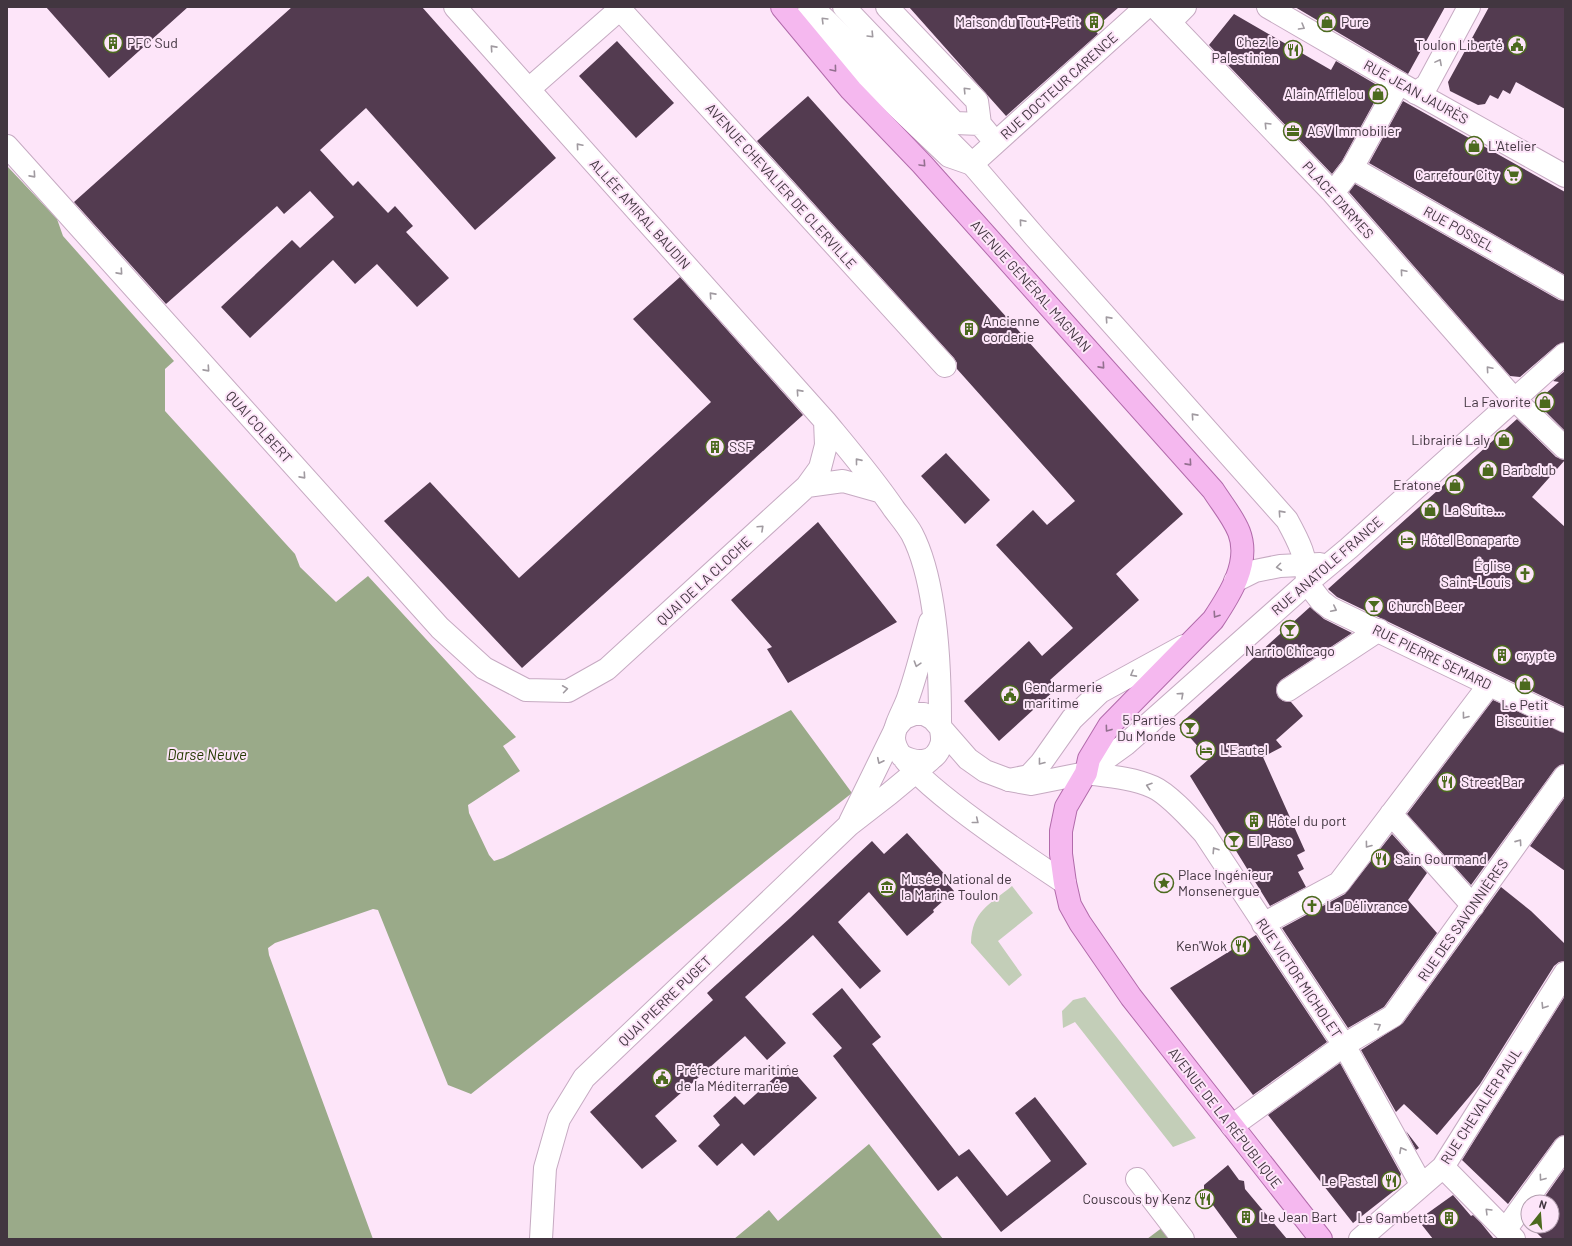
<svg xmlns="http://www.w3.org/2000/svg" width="1572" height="1246" font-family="Barlow,sans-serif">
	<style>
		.green { fill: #c3ceb8 }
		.water { fill: #9aaa89 }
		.building { fill: #533b50 }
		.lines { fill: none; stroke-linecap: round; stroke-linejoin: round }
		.street-casing { stroke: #c6aac2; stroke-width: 24 }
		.secondary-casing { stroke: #c6aac2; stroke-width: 24 }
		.primary-casing { stroke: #b26bab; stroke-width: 24 }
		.street { stroke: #fff; stroke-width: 22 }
		.secondary { stroke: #fff; stroke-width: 22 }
		.primary { stroke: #f5b8ef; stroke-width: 22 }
		.oneway { stroke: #a09aa0 }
		.oneway2 { stroke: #93708f }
		.labels { text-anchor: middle; stroke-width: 4; stroke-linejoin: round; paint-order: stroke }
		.poi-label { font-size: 14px; fill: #423640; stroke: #fde5f9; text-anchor: start }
		.street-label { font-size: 14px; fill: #423640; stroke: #fde5f9 }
		.water-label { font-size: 15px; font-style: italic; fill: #273b04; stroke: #fde5f9 }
	</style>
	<rect width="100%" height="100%" fill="#fde5f9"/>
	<path class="green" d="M1012,886L1033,913L998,941L1022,975L1009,986L971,943C972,911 989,905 1012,886Z
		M1085,997L1196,1138L1173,1147L1075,1022L1063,1028L1062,1011L1073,1000Z"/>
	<path class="water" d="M7,166L57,219L63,236L174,361L165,369V411L295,554L300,567L336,602L368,576L516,737L503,746L520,771L468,805L469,813L489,855L494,861L503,858L791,710L852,793L471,1094L448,1085L378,910L373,909L275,943L268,948L269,955L373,1239H7Z
		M869,1144L943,1239H734L769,1210L778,1221Z
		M1163,1227L1172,1239H1147Z"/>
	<path class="building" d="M46,7H188L109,78Z
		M292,7H422L556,158L475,230L366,108L320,150L353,186L358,181L388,213L395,206L413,226L406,232L449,278L417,307L377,264L355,284L333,260L250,338L221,307L292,240L300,248L334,217L310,191L284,214L277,206L166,304L74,202Z
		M909,7H1119L1094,29L1098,34L1006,116Z
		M1295,7H1445L1408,74Z
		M1489,7H1565V109L1516,82L1510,94L1503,90L1498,99L1490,95L1485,104L1478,105L1450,91L1448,82Z
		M1234,14L1331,70L1336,61L1382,88L1342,161L1332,174L1209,45Z
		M617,41L674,103L636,138L579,76Z
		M808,96L1183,514L1116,574L1139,600L1050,680L1057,688L999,741L964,701L1029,641L1042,656L1073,628L996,545L1033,510L1047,525L1075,501L957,369V363L954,358L757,141Z
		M1403,101L1565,192V275L1369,163Z
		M1355,184L1559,300L1565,301V342L1557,345L1520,377L1510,376L1349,192Z
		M680,277L803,415L522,668L384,521L430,482L519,578L711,402L633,319Z
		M1565,371V431L1536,402L1559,382L1553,381Z
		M1517,419L1556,457L1565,460L1532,497L1565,527V707L1337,597L1328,589Z
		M946,453L990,500L965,524L921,476Z
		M818,522L897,622L788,683L767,649L772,647L731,600Z
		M1310,607L1324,619L1352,633L1281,680L1277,685L1276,691L1278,697L1283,701L1291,702L1303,716L1276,740L1282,747L1263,757L1305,851L1297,855L1304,869L1298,872L1306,887L1270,906L1190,776L1209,759L1179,725Z
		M1493,700L1565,733V764L1560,765L1555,769L1471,885L1407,814Z
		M1565,797V871L1530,846Z
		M907,833L950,880L947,883L954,891L933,910L934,912L907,936L869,892L838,922L881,971L860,989L813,935L745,997L786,1043L767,1060L745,1036L655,1116L677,1141L642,1169L590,1112L713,1000L707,993L790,918L872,841L884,854Z
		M1392,834L1427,873L1408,900L1437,933L1384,1007L1348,1028L1282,928L1345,894Z
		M1501,887L1531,911L1565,944V961L1559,962L1554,966L1480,1084L1437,1135L1404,1104L1396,1112L1361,1050L1403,1023Z
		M1256,935L1327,1042L1253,1095L1170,988Z
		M842,988L881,1037L872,1044L959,1156L969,1149L1007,1196L1051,1161L1015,1113L1035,1097L1087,1164L1001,1232L957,1176L938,1191L833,1056L842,1048L812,1014Z
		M1565,996V1135L1560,1136L1555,1140L1508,1204L1462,1160Z
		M1340,1063L1401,1174L1395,1190L1353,1223L1268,1115Z
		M788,1065L817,1098L754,1156L742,1143L717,1166L698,1146L720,1125L713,1116L735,1096L744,1105Z
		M1406,1131L1419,1148L1416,1150Z
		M1228,1165L1239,1180L1244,1181L1245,1189L1287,1239H1238L1204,1193V1185Z
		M1565,1168V1239H1543L1530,1226H1552V1202H1541Z
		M1453,1195L1471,1216L1473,1215L1481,1223L1494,1239H1433L1418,1220Z"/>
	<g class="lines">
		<defs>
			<path id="street" d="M618,7L945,366
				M844,7L955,123L980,124
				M887,7L977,101L980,124L990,136
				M1155,7L1333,193L1514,399L1565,448
				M801,19L866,77L949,156L972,164L1146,7
				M1170,22L1185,7
				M529,89L620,9
				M1416,93L1427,85L1469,7
				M1352,168L1565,289
				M1333,193L1352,168L1399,83
				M1307,583L1321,601L1330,608L1565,721
				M1288,690L1379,630
				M1086,773C1108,776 1133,778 1153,787C1169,794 1192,820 1204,833L1344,1045L1421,1184
				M1009,780L1029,776L1041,763L1072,719L1100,692L1184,646
				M1391,814L1473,906
				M850,822L897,726
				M1263,924L1339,883L1489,685
				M1232,1126L1344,1045L1393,1016L1565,776
				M1443,1167L1514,1239
				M1137,1179L1183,1239
				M1506,1229L1565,1147
				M541,1239L545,1168L559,1119L584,1078L849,825L889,794L930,760
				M1360,1239L1443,1167L1565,973"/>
			<path id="secondary" d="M455,7L825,421C849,450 873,478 894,509C900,517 907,525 912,534C937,582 940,667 940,721C940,730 944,737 941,745C935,764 917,764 902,756
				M812,7L894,86L972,164L1035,237L1287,520C1299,542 1307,557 1307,583
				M1268,7L1399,83L1565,176
				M7,146L440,628L484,668L526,690L568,691L607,669L807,486L843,481L882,492
				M807,486L820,468L826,445L825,421
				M1235,581L1255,571L1280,566L1320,564
				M930,622C923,647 917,673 908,698C904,710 894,725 894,738C895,773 1033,861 1065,883
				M897,726L904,718L914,714H924L933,719L968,759L985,771L1009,780L1031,784L1086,773L1126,744L1307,583L1349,548L1565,354"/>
			<path id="primary" d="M782,7L851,90L922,164L1213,490C1222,504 1233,517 1239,532C1251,563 1229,596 1213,620L1109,726L1089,759L1086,773L1066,807L1061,831V854L1065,883L1070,905L1080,923L1131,997L1321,1239"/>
		</defs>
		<use href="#street" class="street-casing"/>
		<use href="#secondary" class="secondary-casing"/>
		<use href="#primary" class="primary-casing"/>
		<use href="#street" class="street"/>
		<use href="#secondary" class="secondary"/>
		<use href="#primary" class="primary"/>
	</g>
	<defs><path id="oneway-chevron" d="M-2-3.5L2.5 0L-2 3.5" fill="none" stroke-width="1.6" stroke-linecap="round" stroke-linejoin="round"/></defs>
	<g class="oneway">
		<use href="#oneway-chevron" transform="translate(824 20) rotate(-135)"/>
		<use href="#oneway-chevron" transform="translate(1302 27) rotate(30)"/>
		<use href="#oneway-chevron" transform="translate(871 35) rotate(46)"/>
		<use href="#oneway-chevron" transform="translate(493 48) rotate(-132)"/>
		<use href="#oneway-chevron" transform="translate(1439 62) rotate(-62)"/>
		<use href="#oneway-chevron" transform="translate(966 90) rotate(-134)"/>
		<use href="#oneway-chevron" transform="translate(1267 125) rotate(-134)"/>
		<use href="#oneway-chevron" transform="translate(579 146) rotate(-131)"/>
		<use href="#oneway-chevron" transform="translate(33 175) rotate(48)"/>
		<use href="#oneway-chevron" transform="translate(1022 222) rotate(-131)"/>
		<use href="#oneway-chevron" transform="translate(120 272) rotate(48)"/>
		<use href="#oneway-chevron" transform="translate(1403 272) rotate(-131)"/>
		<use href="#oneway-chevron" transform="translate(712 295) rotate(-132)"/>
		<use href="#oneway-chevron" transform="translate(1108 319) rotate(-132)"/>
		<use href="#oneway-chevron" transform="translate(207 369) rotate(48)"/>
		<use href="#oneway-chevron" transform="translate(1489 369) rotate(-131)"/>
		<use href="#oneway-chevron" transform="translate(799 392) rotate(-132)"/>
		<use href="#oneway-chevron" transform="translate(1194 416) rotate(-132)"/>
		<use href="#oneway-chevron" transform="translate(858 461) rotate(-129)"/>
		<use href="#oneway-chevron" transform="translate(303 476) rotate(48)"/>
		<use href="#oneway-chevron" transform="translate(1281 513) rotate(-132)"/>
		<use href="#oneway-chevron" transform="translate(761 528) rotate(-43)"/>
		<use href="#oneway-chevron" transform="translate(1279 567) rotate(173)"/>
		<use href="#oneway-chevron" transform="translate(1334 609) rotate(27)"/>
		<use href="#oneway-chevron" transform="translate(917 664) rotate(107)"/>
		<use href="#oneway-chevron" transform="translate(1133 674) rotate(151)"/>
		<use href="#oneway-chevron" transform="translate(565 689) rotate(-8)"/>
		<use href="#oneway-chevron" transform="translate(1181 695) rotate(-42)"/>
		<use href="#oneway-chevron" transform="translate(1465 716) rotate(127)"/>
		<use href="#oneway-chevron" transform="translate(880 761) rotate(116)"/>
		<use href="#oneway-chevron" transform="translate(1041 762) rotate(128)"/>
		<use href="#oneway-chevron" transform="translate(1149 786) rotate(-162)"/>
		<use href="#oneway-chevron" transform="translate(976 821) rotate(39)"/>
		<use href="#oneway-chevron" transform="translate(1519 842) rotate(-55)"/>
		<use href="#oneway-chevron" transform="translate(1368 845) rotate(127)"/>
		<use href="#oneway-chevron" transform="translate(1215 850) rotate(-123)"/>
		<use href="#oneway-chevron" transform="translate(1544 1006) rotate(122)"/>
		<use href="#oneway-chevron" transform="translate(1378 1026) rotate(-30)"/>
		<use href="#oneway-chevron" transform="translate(1402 1150) rotate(-119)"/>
		<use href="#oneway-chevron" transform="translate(1542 1178) rotate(126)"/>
		<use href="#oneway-chevron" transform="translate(1488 1211) rotate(-135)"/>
	</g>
	<g class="oneway2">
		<use href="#oneway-chevron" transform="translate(834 69) rotate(50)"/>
		<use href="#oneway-chevron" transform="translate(923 164) rotate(47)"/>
		<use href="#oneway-chevron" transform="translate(1102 366) rotate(48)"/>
		<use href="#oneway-chevron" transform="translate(1189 463) rotate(48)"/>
		<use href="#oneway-chevron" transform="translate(1216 615) rotate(124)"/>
		<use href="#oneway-chevron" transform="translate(1108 729) rotate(126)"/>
	</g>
	<defs>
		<symbol id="building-ring" viewBox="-11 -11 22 22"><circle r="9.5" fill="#fde5f9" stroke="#4c6a1e" stroke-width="1.5"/><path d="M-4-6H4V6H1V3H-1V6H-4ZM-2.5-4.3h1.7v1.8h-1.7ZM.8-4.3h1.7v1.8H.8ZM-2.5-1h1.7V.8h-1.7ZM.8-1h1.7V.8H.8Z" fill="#4c6a1e"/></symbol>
		<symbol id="shop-ring" viewBox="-11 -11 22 22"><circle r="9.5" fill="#fde5f9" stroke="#4c6a1e" stroke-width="1.5"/><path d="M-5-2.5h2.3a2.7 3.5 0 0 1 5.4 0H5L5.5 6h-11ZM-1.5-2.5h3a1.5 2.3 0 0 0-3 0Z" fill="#4c6a1e"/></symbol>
		<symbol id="civic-ring" viewBox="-11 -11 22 22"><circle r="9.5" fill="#fde5f9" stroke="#4c6a1e" stroke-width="1.5"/><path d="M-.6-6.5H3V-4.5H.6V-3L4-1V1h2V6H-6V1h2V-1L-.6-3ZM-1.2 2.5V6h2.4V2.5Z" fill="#4c6a1e"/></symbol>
		<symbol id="restaurant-ring" viewBox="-11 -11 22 22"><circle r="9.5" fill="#fde5f9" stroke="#4c6a1e" stroke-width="1.5"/><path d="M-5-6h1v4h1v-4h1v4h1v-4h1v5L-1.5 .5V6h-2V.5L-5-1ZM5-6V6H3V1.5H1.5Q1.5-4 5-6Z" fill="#4c6a1e"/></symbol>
		<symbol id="office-ring" viewBox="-11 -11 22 22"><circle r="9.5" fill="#fde5f9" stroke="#4c6a1e" stroke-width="1.5"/><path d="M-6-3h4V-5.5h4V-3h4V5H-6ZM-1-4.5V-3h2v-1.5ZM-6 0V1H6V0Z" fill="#4c6a1e"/></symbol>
		<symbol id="supermarket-ring" viewBox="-11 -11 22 22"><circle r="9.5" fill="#fde5f9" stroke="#4c6a1e" stroke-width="1.5"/><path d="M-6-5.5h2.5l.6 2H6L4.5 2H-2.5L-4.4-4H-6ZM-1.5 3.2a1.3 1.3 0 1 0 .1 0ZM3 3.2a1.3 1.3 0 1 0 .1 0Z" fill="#4c6a1e"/></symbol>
		<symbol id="hotel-ring" viewBox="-11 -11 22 22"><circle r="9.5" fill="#fde5f9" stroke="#4c6a1e" stroke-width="1.5"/><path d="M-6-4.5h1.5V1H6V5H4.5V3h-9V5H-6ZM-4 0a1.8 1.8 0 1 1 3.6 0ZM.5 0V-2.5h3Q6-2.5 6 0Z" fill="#4c6a1e"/></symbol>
		<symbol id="church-ring" viewBox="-11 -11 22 22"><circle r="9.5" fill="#fde5f9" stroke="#4c6a1e" stroke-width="1.5"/><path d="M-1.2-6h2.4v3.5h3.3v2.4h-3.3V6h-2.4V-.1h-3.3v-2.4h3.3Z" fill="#4c6a1e"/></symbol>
		<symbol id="bar-ring" viewBox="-11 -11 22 22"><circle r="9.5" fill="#fde5f9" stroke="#4c6a1e" stroke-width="1.5"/><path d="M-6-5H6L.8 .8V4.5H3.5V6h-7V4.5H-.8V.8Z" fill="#4c6a1e"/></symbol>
		<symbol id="sight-ring" viewBox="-11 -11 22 22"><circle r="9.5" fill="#fde5f9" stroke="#4c6a1e" stroke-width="1.5"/><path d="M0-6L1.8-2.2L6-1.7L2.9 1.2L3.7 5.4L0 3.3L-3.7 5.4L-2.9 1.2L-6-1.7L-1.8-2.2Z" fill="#4c6a1e"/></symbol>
		<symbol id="museum-ring" viewBox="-11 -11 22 22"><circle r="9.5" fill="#fde5f9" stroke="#4c6a1e" stroke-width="1.5"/><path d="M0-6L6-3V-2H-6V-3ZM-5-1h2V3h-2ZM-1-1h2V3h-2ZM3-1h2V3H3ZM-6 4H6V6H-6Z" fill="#4c6a1e"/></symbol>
	</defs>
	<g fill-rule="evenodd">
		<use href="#building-ring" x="1083" y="11" width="22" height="22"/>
		<use href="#shop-ring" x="1316" y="11" width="22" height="22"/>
		<use href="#building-ring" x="102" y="32" width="22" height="22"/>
		<use href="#civic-ring" x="1506" y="34" width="22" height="22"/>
		<use href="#restaurant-ring" x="1282" y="39" width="22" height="22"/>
		<use href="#shop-ring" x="1367" y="83" width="22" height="22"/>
		<use href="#office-ring" x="1282" y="120" width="22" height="22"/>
		<use href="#shop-ring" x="1463" y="135" width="22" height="22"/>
		<use href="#supermarket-ring" x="1502" y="164" width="22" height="22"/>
		<use href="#building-ring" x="958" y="318" width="22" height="22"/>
		<use href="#shop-ring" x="1534" y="391" width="22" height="22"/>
		<use href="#shop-ring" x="1493" y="429" width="22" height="22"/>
		<use href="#building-ring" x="704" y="436" width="22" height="22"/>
		<use href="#shop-ring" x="1477" y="459" width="22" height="22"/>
		<use href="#shop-ring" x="1444" y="474" width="22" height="22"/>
		<use href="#shop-ring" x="1419" y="499" width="22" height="22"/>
		<use href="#hotel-ring" x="1396" y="529" width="22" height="22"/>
		<use href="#church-ring" x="1514" y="563" width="22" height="22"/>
		<use href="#bar-ring" x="1363" y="595" width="22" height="22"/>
		<use href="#bar-ring" x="1279" y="619" width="22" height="22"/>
		<use href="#building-ring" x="1491" y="644" width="22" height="22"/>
		<use href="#shop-ring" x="1514" y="673" width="22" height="22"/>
		<use href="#civic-ring" x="999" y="684" width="22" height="22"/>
		<use href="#bar-ring" x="1179" y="717" width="22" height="22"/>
		<use href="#hotel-ring" x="1195" y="739" width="22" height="22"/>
		<use href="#restaurant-ring" x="1436" y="771" width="22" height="22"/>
		<use href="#building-ring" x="1243" y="810" width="22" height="22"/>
		<use href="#bar-ring" x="1223" y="830" width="22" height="22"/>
		<use href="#restaurant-ring" x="1370" y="848" width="22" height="22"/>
		<use href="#sight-ring" x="1153" y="872" width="22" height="22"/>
		<use href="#museum-ring" x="876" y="876" width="22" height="22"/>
		<use href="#church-ring" x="1301" y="895" width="22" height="22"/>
		<use href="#restaurant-ring" x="1230" y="935" width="22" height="22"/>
		<use href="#civic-ring" x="651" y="1067" width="22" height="22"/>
		<use href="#restaurant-ring" x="1380" y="1170" width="22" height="22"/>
		<use href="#restaurant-ring" x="1194" y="1188" width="22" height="22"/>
		<use href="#building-ring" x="1235" y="1206" width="22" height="22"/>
		<use href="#building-ring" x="1438" y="1207" width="22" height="22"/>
	</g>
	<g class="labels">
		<g class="poi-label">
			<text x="1080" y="27" text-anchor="end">Maison du Tout-Petit</text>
			<text x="1341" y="27">Pure</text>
			<text x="1279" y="47" text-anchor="end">Chez le<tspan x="1279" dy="16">Palestinien</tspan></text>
			<text x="127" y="48">PFC Sud</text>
			<text x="1503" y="50" text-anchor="end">Toulon Liberté</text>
			<text x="1364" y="99" text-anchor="end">Alain Afflelou</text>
			<text x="1307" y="136">AGV Immobilier</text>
			<text x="1488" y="151">L'Atelier</text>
			<text x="1499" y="180" text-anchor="end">Carrefour City</text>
			<text x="983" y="326">Ancienne<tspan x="983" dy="16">corderie</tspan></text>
			<text x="1531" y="407" text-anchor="end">La Favorite</text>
			<text x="1490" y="445" text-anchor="end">Librairie Laly</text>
			<text x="729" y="452">SSF</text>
			<text x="1502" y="475">Barbclub</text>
			<text x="1441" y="490" text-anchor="end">Eratone</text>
			<text x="1444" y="515">La Suite…</text>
			<text x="1421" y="545">Hôtel Bonaparte</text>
			<text x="1511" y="571" text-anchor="end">Église<tspan x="1511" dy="16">Saint-Louis</tspan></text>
			<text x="1388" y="611">Church Beer</text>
			<text x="1290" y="656" text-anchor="middle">Narrio Chicago</text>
			<text x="1516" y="660">crypte</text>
			<text x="1024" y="692">Gendarmerie<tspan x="1024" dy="16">maritime</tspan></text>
			<text x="1525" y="710" text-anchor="middle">Le Petit<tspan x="1525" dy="16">Biscuitier</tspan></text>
			<text x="1176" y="725" text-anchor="end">5 Parties<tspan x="1176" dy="16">Du Monde</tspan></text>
			<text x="1220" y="755">L'Eautel</text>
			<text x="1461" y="787">Street Bar</text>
			<text x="1268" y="826">Hôtel du port</text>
			<text x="1248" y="846">El Paso</text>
			<text x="1395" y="864">Sain Gourmand</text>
			<text x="1178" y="880">Place Ingénieur<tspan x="1178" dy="16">Monsenergue</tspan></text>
			<text x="901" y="884">Musée National de<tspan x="901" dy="16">la Marine Toulon</tspan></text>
			<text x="1326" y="911">La Délivrance</text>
			<text x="1227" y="951" text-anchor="end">Ken'Wok</text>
			<text x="676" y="1075">Préfecture maritime<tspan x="676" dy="16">de la Méditerranée</tspan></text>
			<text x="1377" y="1186" text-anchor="end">Le Pastel</text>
			<text x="1191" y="1204" text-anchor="end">Couscous by Kenz</text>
			<text x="1260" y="1222">Le Jean Bart</text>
			<text x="1435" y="1223" text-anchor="end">Le Gambetta</text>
		</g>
		<g class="street-label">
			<text transform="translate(1059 86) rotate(-42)" y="5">RUE DOCTEUR CARENCE</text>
			<text transform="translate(1416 92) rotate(29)" y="5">RUE JEAN JAURÈS</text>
			<text transform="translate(781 186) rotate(48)" y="5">AVENUE CHEVALIER DE CLERVILLE</text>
			<text transform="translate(1338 200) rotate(48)" y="5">PLACE D'ARMES</text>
			<text transform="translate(640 214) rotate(48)" y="5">ALLÉE AMIRAL BAUDIN</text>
			<text transform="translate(1459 229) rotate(29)" y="5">RUE POSSEL</text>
			<text transform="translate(1031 286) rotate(48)" y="5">AVENUE GÉNÉRAL MAGNAN</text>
			<text transform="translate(259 427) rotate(48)" y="5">QUAI COLBERT</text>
			<text transform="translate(1327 566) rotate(-41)" y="5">RUE ANATOLE FRANCE</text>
			<text transform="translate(704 581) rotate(-43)" y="5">QUAI DE LA CLOCHE</text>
			<text transform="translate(1432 657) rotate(26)" y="5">RUE PIERRE SEMARD</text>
			<text transform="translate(1463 920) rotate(-55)" y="5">RUE DES SAVONNIÈRES</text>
			<text transform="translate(1299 978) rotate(56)" y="5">RUE VICTOR MICHOLET</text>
			<text transform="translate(665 1001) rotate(-44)" y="5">QUAI PIERRE PUGET</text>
			<text transform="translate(1481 1106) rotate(-57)" y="5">RUE CHEVALIER PAUL</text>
			<text transform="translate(1225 1118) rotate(52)" y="5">AVENUE DE LA RÉPUBLIQUE</text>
		</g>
		<g class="water-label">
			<text x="207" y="760">Darse Neuve</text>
		</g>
	</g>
	<rect width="1572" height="1246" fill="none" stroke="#423640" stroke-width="16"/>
	<g transform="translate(1540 1214) rotate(17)"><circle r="19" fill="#fde5f9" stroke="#b29faf"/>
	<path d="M0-3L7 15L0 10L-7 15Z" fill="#4c6a1e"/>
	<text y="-6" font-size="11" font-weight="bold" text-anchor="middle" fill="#423640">N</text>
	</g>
</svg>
